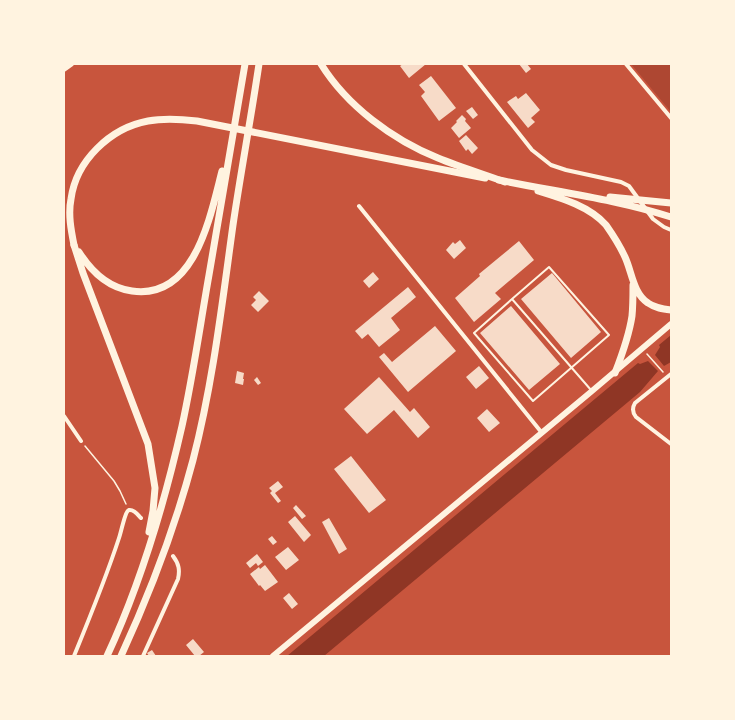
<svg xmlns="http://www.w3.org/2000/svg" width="735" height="720" font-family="'Roboto Serif',serif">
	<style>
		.green { fill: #ae4732 }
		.water { fill: #8f3625 }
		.building { fill: #f7dbc8 }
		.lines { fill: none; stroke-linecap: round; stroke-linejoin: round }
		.path { stroke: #fff3e0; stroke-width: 1.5 }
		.service { stroke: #fff3e0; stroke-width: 2 }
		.minor { stroke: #fff3e0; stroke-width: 4 }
		.tertiary { stroke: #fff3e0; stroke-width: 5.5 }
		.secondary { stroke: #fff3e0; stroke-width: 6 }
		.primary { stroke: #fff3e0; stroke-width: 7 }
		.trunk { stroke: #fff3e0; stroke-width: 7 }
	</style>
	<rect width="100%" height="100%" fill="#c8553d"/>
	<path class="green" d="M631,64H671V112Z"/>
	<path class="water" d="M671,335V362L664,366L655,355L660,347L659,345Z
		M648,361L658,371L640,392L324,656H287L638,363L640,364Z"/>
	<path class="building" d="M403,64H426L409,78L400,66Z
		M519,64H527L531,69L526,73Z
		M431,76L456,108L439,121L421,96L425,92L419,85Z
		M526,93L540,110L531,118L535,122L528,128L507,102L516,96L518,99Z
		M472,107L478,115L473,119L466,111Z
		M462,115L466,119L465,121L471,128L459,138L451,128L457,122L456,121Z
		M466,135L478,148L472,154L468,149L466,151L459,141Z
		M460,240L466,248L454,259L446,250L453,242L455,244Z
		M519,241L534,260L495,293L501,299L474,322L455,298L480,276L479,274Z
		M373,272L379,279L369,288L363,281Z
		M552,273L601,332L571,358L521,299Z
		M408,287L416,297L391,318L400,330L379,347L368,334L362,339L355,331Z
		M259,291L269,301L258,312L251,305L256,300L253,297Z
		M511,306L560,364L529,390L480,333Z
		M435,326L456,351L408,392L379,357L384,353L392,362Z
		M479,366L489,378L476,389L466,377Z
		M237,371L244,373L243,379H244L243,385L235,383Z
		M257,377L261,383L258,385L254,380Z
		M379,377L410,412L414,408L430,427L418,438L394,410L367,434L344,409Z
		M487,409L500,423L489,432L477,418Z
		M351,456L386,500L369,513L334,469Z
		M278,481L283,487L275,493L281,501L278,503L270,493L272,491L269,488Z
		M296,505L306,516L302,519L293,508Z
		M295,516L311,535L304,542L288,522Z
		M329,518L347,549L339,554L322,522Z
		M272,536L277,542L273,545L268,539Z
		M288,547L299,560L286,570L275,557Z
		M257,554L263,562L258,566L256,563L250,568L246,563Z
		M265,565L278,582L265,591L260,585L259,586L250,574L259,567L260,569Z
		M289,593L298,604L292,609L283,598Z
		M193,639L204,652L199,656H195L186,645Z
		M152,650L156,656H149L147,653Z"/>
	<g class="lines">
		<path class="path" d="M647,354L663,372
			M85,446L114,481L120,491L126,504"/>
		<path class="service" d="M512,299L549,267L609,335L533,401L474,333L512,299L591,390"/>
		<path class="minor" d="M464,64L532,150L551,165L566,170L621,182L629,186L653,219L664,227L671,230
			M626,64L671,118
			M359,206L542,433
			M671,374L635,403C632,408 632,412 636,417L671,444
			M64,416L81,441
			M74,656C90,617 106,578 119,538C121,533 125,511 129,510C134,509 138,515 141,518
			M143,656L178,579C180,570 179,564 173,556"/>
		<path class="tertiary" d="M64,69L71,64"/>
		<path class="secondary" d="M273,656L592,391L671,324"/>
		<path class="primary" d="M499,180C557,192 615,199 671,217
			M538,191C561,198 589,206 606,225C613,235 620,246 625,257C632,272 633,293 648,303C655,308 663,309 671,310
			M610,197L671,203
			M74,245C71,230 68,214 71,199C76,161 110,128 148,121C164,118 180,119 197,121L485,178
			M615,373C622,355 629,336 632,316C633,306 633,296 633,285"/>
		<path class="trunk" d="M321,64C347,106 393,140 438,158C460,167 483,174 505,182
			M74,245L83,273L148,444L155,488L153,511L149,532
			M79,252C91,271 109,288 132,291C195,300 210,217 222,171
			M107,656C141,583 164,505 182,426C193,376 200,326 209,275C221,205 233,134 245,64
			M121,656C150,593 175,528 193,460C213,383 222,304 233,225C241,171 251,118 259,64"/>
	</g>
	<rect width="735" height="720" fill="none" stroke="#fff3e0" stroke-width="130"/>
</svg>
